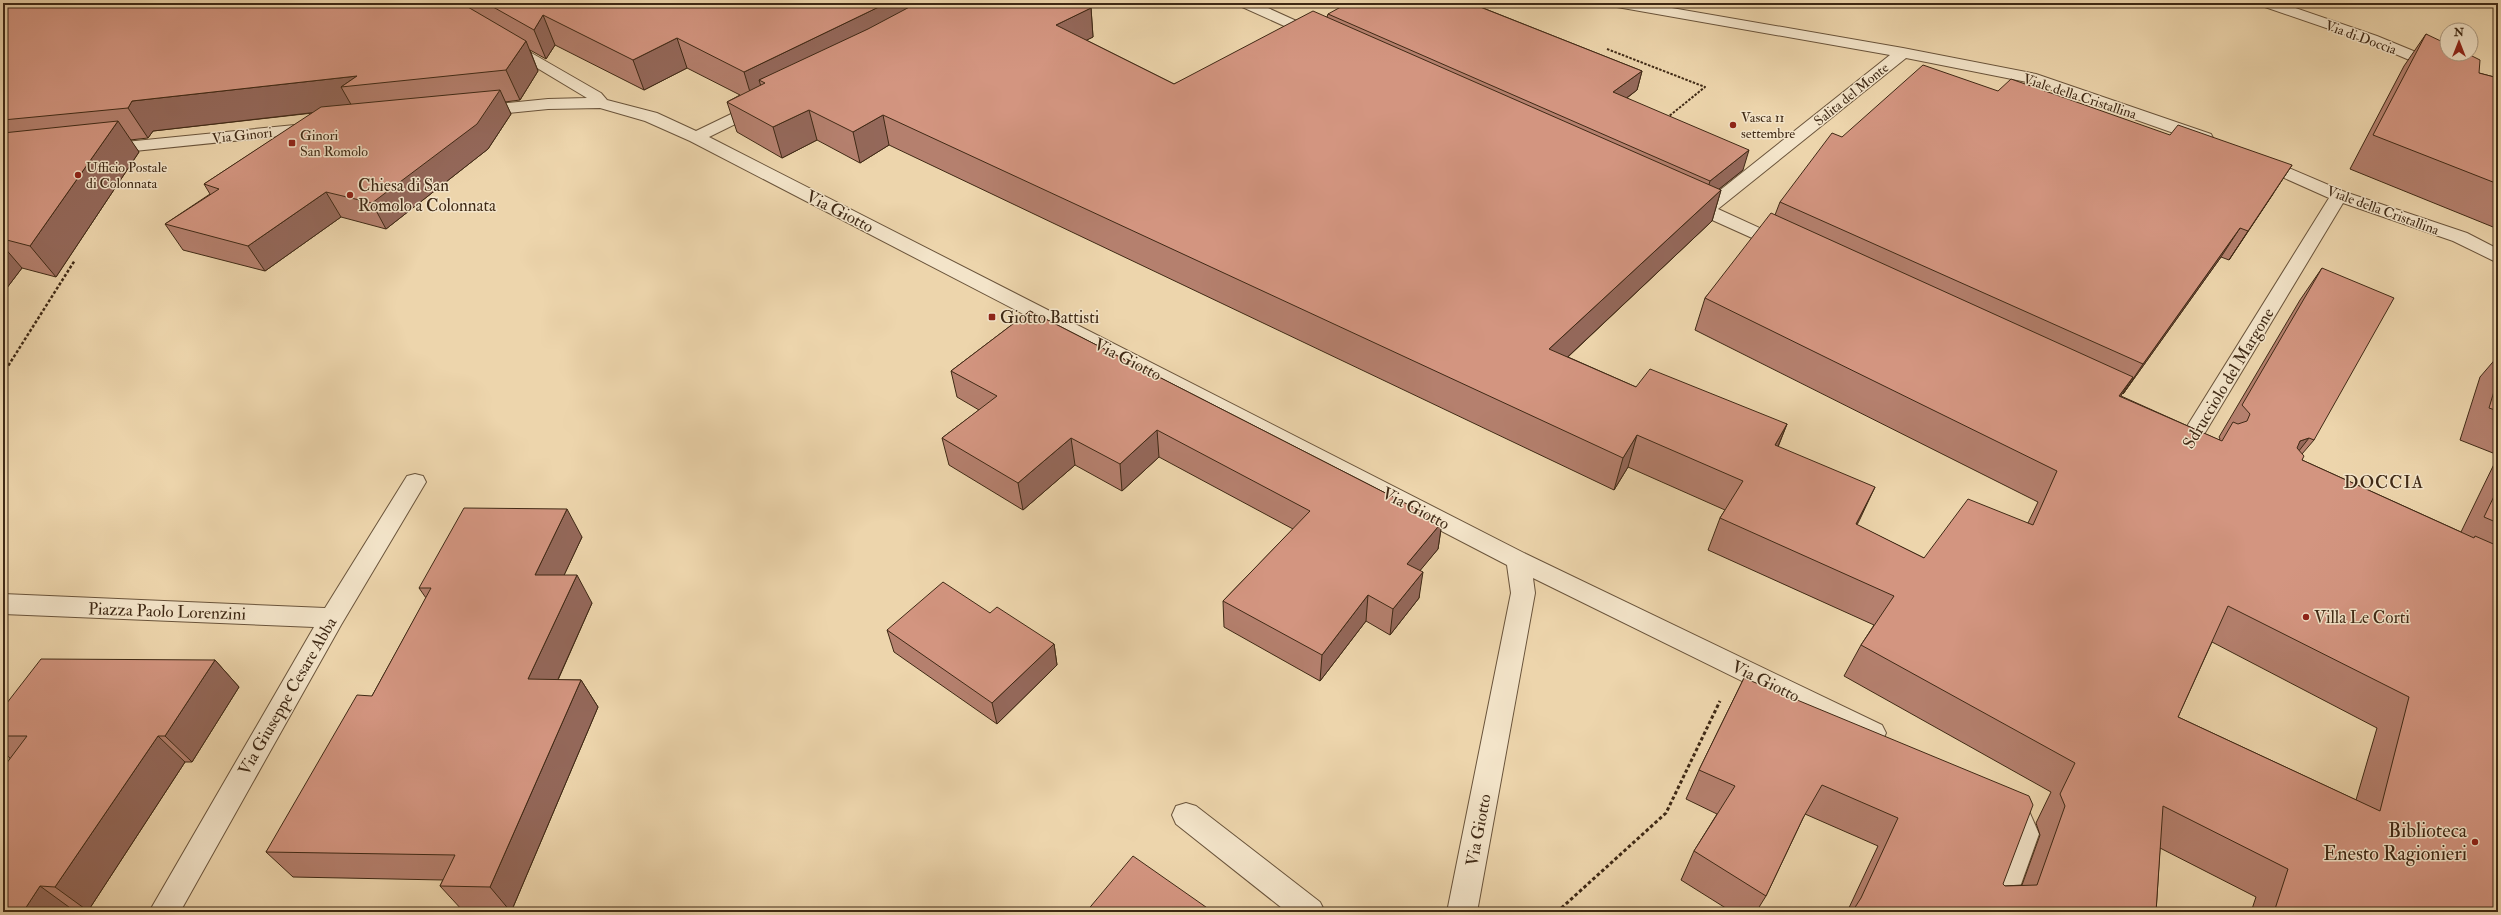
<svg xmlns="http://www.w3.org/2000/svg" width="2501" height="915" font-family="'IM FELL Double Pica',serif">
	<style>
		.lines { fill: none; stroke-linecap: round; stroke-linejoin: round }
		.minor-casing { stroke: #6a543b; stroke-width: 2 }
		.path-far2 { stroke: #3f2915; stroke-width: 2; stroke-dasharray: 2.5 1.5; stroke-linecap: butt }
		.path-far1 { stroke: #3f2915; stroke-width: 2.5; stroke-dasharray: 3 2; stroke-linecap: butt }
		.path { stroke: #3f2915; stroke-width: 3; stroke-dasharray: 3.5 2.5; stroke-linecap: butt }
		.minor { fill: #f3e4c9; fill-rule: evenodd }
		.wall { fill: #b5806e; stroke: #3f2915; fill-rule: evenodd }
		.shaded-wall { fill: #94685a; stroke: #3f2915 }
		.building { fill: #d39580; stroke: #3f2915; fill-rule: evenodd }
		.poi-dot { fill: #8f2418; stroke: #f3e4c9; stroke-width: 1.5 }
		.labels { text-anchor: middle; stroke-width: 3; stroke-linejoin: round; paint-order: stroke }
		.far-street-label { font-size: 14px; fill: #3f2915; stroke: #f3e4c9 }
		.far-poi-label { font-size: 14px; fill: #3f2915; stroke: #f3e4c9; text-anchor: start }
		.poi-label { font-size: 17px; fill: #3f2915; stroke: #f3e4c9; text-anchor: start }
		.street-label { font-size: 17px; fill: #3f2915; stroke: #f3e4c9 }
		.neighbourhood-label { font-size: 18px; letter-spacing: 1px; fill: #3f2915; stroke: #f3e4c9 }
		.near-poi-label { font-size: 20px; fill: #3f2915; stroke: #f3e4c9; text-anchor: end }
	</style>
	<rect width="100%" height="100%" fill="#edd5ac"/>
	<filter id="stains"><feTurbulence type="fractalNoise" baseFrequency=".005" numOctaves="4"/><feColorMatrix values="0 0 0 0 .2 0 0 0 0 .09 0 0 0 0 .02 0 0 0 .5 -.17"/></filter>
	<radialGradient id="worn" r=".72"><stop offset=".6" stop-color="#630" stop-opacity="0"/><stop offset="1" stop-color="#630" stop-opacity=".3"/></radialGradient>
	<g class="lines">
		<defs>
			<path id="minor" d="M1238,3H1257L1323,33L1326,36L1323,39H1313L1240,6Z
				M1610,3H1643L1903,48L2036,74L2211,134L2213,138L2211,142H2199L2032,83L1906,58L1718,209L1788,241L1790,245L1788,249L1781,251L1681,206L1678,202L1681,198L1687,197L1704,203L1890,55L1617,7Z
				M2260,3H2281L2377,36L2445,64L2447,67L2445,70H2433L2367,42L2262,6Z
				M507,39L601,93L607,100L657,113L696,131L754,103H766L768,106L766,109L709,137L1526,554L1882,725L1886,733L1882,741L1873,744L1864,741L1533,578L1535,593L1477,912H1447L1511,593L1507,565L690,141L645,121L600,108L548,109L479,116L473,115L471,111L473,107L479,106L548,99L587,98L502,47L499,44L502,41Z
				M315,123L321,124L323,128L321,132L105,154L99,153L96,149L99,145L105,144Z
				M2261,156L2345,192L2467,233L2498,249V263L2453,241L2343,203L2200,441L2192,444L2184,441L2181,436L2329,198L2255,165L2252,161L2255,157Z
				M415,474L423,476L426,482L341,625L180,912H149L314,627L3,614V594L325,608L407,476Z
				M2010,792L2023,797L2039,834L2011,912H1981L2011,834L1996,804L2000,795Z
				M1186,803L1196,806L1320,902L1325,912H1287L1176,824L1172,815L1176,806Z"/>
		</defs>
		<use href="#minor" class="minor-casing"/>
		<path class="path-far2" d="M1607,49L1705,87L1668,117"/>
		<path class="path-far1" d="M3,374L75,260"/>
		<path class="path" d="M1557,912L1666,813L1720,701"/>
		<use href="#minor" class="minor"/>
	</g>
	<path class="wall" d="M3,3H1080L1091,8L1093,37L1086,40L1174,84L1327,17L1328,14L1473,4L1642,71L1637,90L1627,98L1743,170L1719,189L1721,190L1712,221L1568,357L1636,387L1787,424L1778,447L1857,525L1924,558L2028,523L2038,502L1695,330L1705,298L1775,215L1780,202L1842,137L2273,194L2229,260L2221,257L2123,394L2122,393L2121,396L2219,440L2220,439L2219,437L2300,300L2322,268L2314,440L2302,454V460L2461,532L2498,456V912H2251L2256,897L2160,848L2156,912H1847L1878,846L1805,814L1766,896L1756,912H1732L1681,880L1694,851L1717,814L1686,799L1699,770L1744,678L2003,884L2005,886L2022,885L2040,835L2036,823L2051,792L1844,676L1861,645L1874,625L1708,550L1720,518L1725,510L1628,467L1614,490L889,145L860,163L817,140L782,158L737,132L727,102L740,95L687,68L644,90L555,45L546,59L530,50L538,71L520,100L505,102L511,114L488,149L386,229L341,217L265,271L183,250L165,224L210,194L204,184L313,113L153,131L148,138L130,140L139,152L56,277L22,268L3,293ZM2212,642L2377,728L2356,800L2178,717Z
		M2426,34L2479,73L2498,78V229L2350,169L2404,66Z
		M1030,311L1442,522L1438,549L1420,570L1419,598L1390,635L1366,621L1320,681L1224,627L1223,601L1293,529L1159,457L1122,491L1075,465L1023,510L949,465L942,438L979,410L957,397L951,371Z
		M2498,356V455L2460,440L2480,377Z
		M582,537L564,575L592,603L558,680H581L598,707L511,912L463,911L440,886L443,880L293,877L266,852L372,696L426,598L419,588Z
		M990,613L1054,644L1057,665L997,724L894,652L887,630Z
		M215,660L239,687L192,762H185L88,911L73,910L72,912H3L10,758L3,752V708Z"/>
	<path class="shaded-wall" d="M887,3H952L759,80L764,96L753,102L744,72Z
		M1091,8L1093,37L1059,54L1056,25Z
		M543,15L555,45L546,59L534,30Z
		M677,38L687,68L644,90L633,60Z
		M526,41L538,71L520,100L506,70Z
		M1642,71L1637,90L1609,111L1613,92Z
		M357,76L341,87L353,108L153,131L148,138L128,108L132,101Z
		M500,90L511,114L488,149L386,229L372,203Z
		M809,110L817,140L782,158L773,127Z
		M883,115L889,145L860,163L853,132Z
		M118,121L139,152L56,277L30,246Z
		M1749,150L1743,170L1704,201L1710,181Z
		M2292,165L2273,194L2229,260L2248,231Z
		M1721,190L1712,221L1542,381L1549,349Z
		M326,192L341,217L265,271L248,246Z
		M2240,228L2221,257L2123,394L2143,364Z
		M3,246L22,268L3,293Z
		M2133,377L2113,408L2119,396Z
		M1787,424L1774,456L1775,445Z
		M1157,430L1159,457L1122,491L1120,464Z
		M1637,435L1628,467L1614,490L1623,458Z
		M1071,438L1075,465L1023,510L1018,483Z
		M2309,438L2284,470L2300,441Z
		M1875,487L1860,519L1841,556L1856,524Z
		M567,509L582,537L551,603L535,575Z
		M1442,522L1438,549L1404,590L1407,564Z
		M1423,572L1419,598L1390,635L1393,609Z
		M577,575L592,603L546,706L528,679Z
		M1368,595L1366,621L1320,681L1322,655Z
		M1054,644L1057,665L997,724L992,703Z
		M215,660L239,687L192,762L165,736Z
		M581,680L598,707L511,912L490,887Z
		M158,736L185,762L88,911L55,887Z
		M40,886L73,910L72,912H23Z"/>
	<path class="building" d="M3,3H461L526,41L506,70L341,87L357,76L132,101L128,108L3,120Z
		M486,3H887L744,72L677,38L633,60L543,15L534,30Z
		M917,3H1080L1091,8L1056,25L1174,84L1313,11L1721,190L1549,349L1636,387L1650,369L1787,424L1775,445L1875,487L1856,524L1924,558L1968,499L2033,525L2057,471L1705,298L1771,213L2133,377L2119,396L2222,441L2233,422L2238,424L2247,421L2250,414L2242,405L2322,268L2394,298L2314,440L2309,438L2300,441L2297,448L2304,456L2302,460L2474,538L2475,536L2498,546V912H2274L2288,869L2163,806L2156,912H1852L1861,898L1898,818L1822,785L1803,818L1766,896L1694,851L1735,786L1699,770L1744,678L2029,796L2033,805L2003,884L2005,886L2037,885L2065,806L2060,794L2075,763L1861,645L1894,596L1720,518L1743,481L1637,435L1623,458L883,115L853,132L809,110L773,127L727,102L765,83L759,80L868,29ZM2228,606L2409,697L2380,811L2178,717Z
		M1348,3H1470L1642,71L1613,92L1749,150L1710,181L1328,14Z
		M2426,34L2447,44V54H2468L2480,60L2479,73L2498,78V184L2373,135Z
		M1923,65L1998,91L2011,79L2170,135L2178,125L2292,165L2248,231L2240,228L2143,364L1780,202L1832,133L1842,137Z
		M500,90L477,124L372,203L326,192L248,246L165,224L219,189L204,184L321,107Z
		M118,121L30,246L3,239V133Z
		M1030,311L1442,522L1407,564L1423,572L1393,609L1368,595L1322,655L1223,601L1310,511L1157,430L1120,464L1071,438L1018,483L942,438L997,396L951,371Z
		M2498,378V411L2489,408Z
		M2498,488V523L2484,517Z
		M464,508L567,509L535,575H577L528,679L581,680L490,887L440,886L455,855L266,852L357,695L372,696L431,588H419Z
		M943,582L990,613L997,607L1054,644L992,703L887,630Z
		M41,659L215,660L165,736H158L55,887L40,886L23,912H3V768L27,736H3V708Z
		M1133,856L1213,912H1086Z"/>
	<g class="poi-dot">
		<circle cx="1733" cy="125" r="4"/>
		<rect x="288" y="139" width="8" height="8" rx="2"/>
		<circle cx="78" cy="175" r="4"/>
		<circle cx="350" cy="195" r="4"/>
		<rect x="988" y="313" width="8" height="8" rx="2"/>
		<circle cx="2306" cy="617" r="4"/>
		<circle cx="2475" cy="842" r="4"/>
	</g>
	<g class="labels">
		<g class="far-street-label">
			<text transform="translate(2361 37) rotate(20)" y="5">Via di Doccia</text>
			<text transform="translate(1851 94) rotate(-39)" y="5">Salita del Monte</text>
			<text transform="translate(2080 96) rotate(18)" y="5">Viale della Cristallina</text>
			<text transform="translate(242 135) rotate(-6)" y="5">Via Ginori</text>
			<text transform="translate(2383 210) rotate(20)" y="5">Viale della Cristallina</text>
		</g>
		<g class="far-poi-label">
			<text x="1741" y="122">Vasca 11<tspan x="1741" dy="16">settembre</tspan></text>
			<text x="300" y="140">Ginori<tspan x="300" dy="16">San Romolo</tspan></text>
			<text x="86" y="172">Ufficio Postale<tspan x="86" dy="16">di Colonnata</tspan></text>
		</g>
		<g class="poi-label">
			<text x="358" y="191">Chiesa di San<tspan x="358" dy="20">Romolo a Colonnata</tspan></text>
			<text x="1000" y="323">Giotto Battisti</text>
			<text x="2314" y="623">Villa Le Corti</text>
		</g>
		<g class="street-label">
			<text transform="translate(840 211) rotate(27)" y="6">Via Giotto</text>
			<text transform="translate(1128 359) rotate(27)" y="6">Via Giotto</text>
			<text transform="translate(2228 378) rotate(-59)" y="6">Sdrucciolo del Margone</text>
			<text transform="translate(1416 508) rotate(27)" y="6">Via Giotto</text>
			<text transform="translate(167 611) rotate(2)" y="6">Piazza Paolo Lorenzini</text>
			<text transform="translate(1766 681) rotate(26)" y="6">Via Giotto</text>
			<text transform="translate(287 696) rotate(-60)" y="6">Via Giuseppe Cesare Abba</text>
			<text transform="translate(1478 830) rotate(-79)" y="6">Via Giotto</text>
		</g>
		<g class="neighbourhood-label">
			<text x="2384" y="488">DOCCIA</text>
		</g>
		<g class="near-poi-label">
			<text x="2467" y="837">Biblioteca<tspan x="2467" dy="23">Enesto Ragionieri</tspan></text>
		</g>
	</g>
	<rect width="2501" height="915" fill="none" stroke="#edd5ac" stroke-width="16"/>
	<rect x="4" y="4" width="2493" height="907" fill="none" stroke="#3f2915" stroke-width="2"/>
	<rect x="8" y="8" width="2485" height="899" fill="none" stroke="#3f2915"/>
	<g transform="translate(2459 42)"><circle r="19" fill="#f3e4c9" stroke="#ab9981"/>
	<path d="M0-3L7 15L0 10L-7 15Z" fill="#8f2418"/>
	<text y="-6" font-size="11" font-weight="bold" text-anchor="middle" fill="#3f2915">N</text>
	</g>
	<rect width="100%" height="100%" filter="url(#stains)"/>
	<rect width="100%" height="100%" fill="url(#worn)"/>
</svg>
